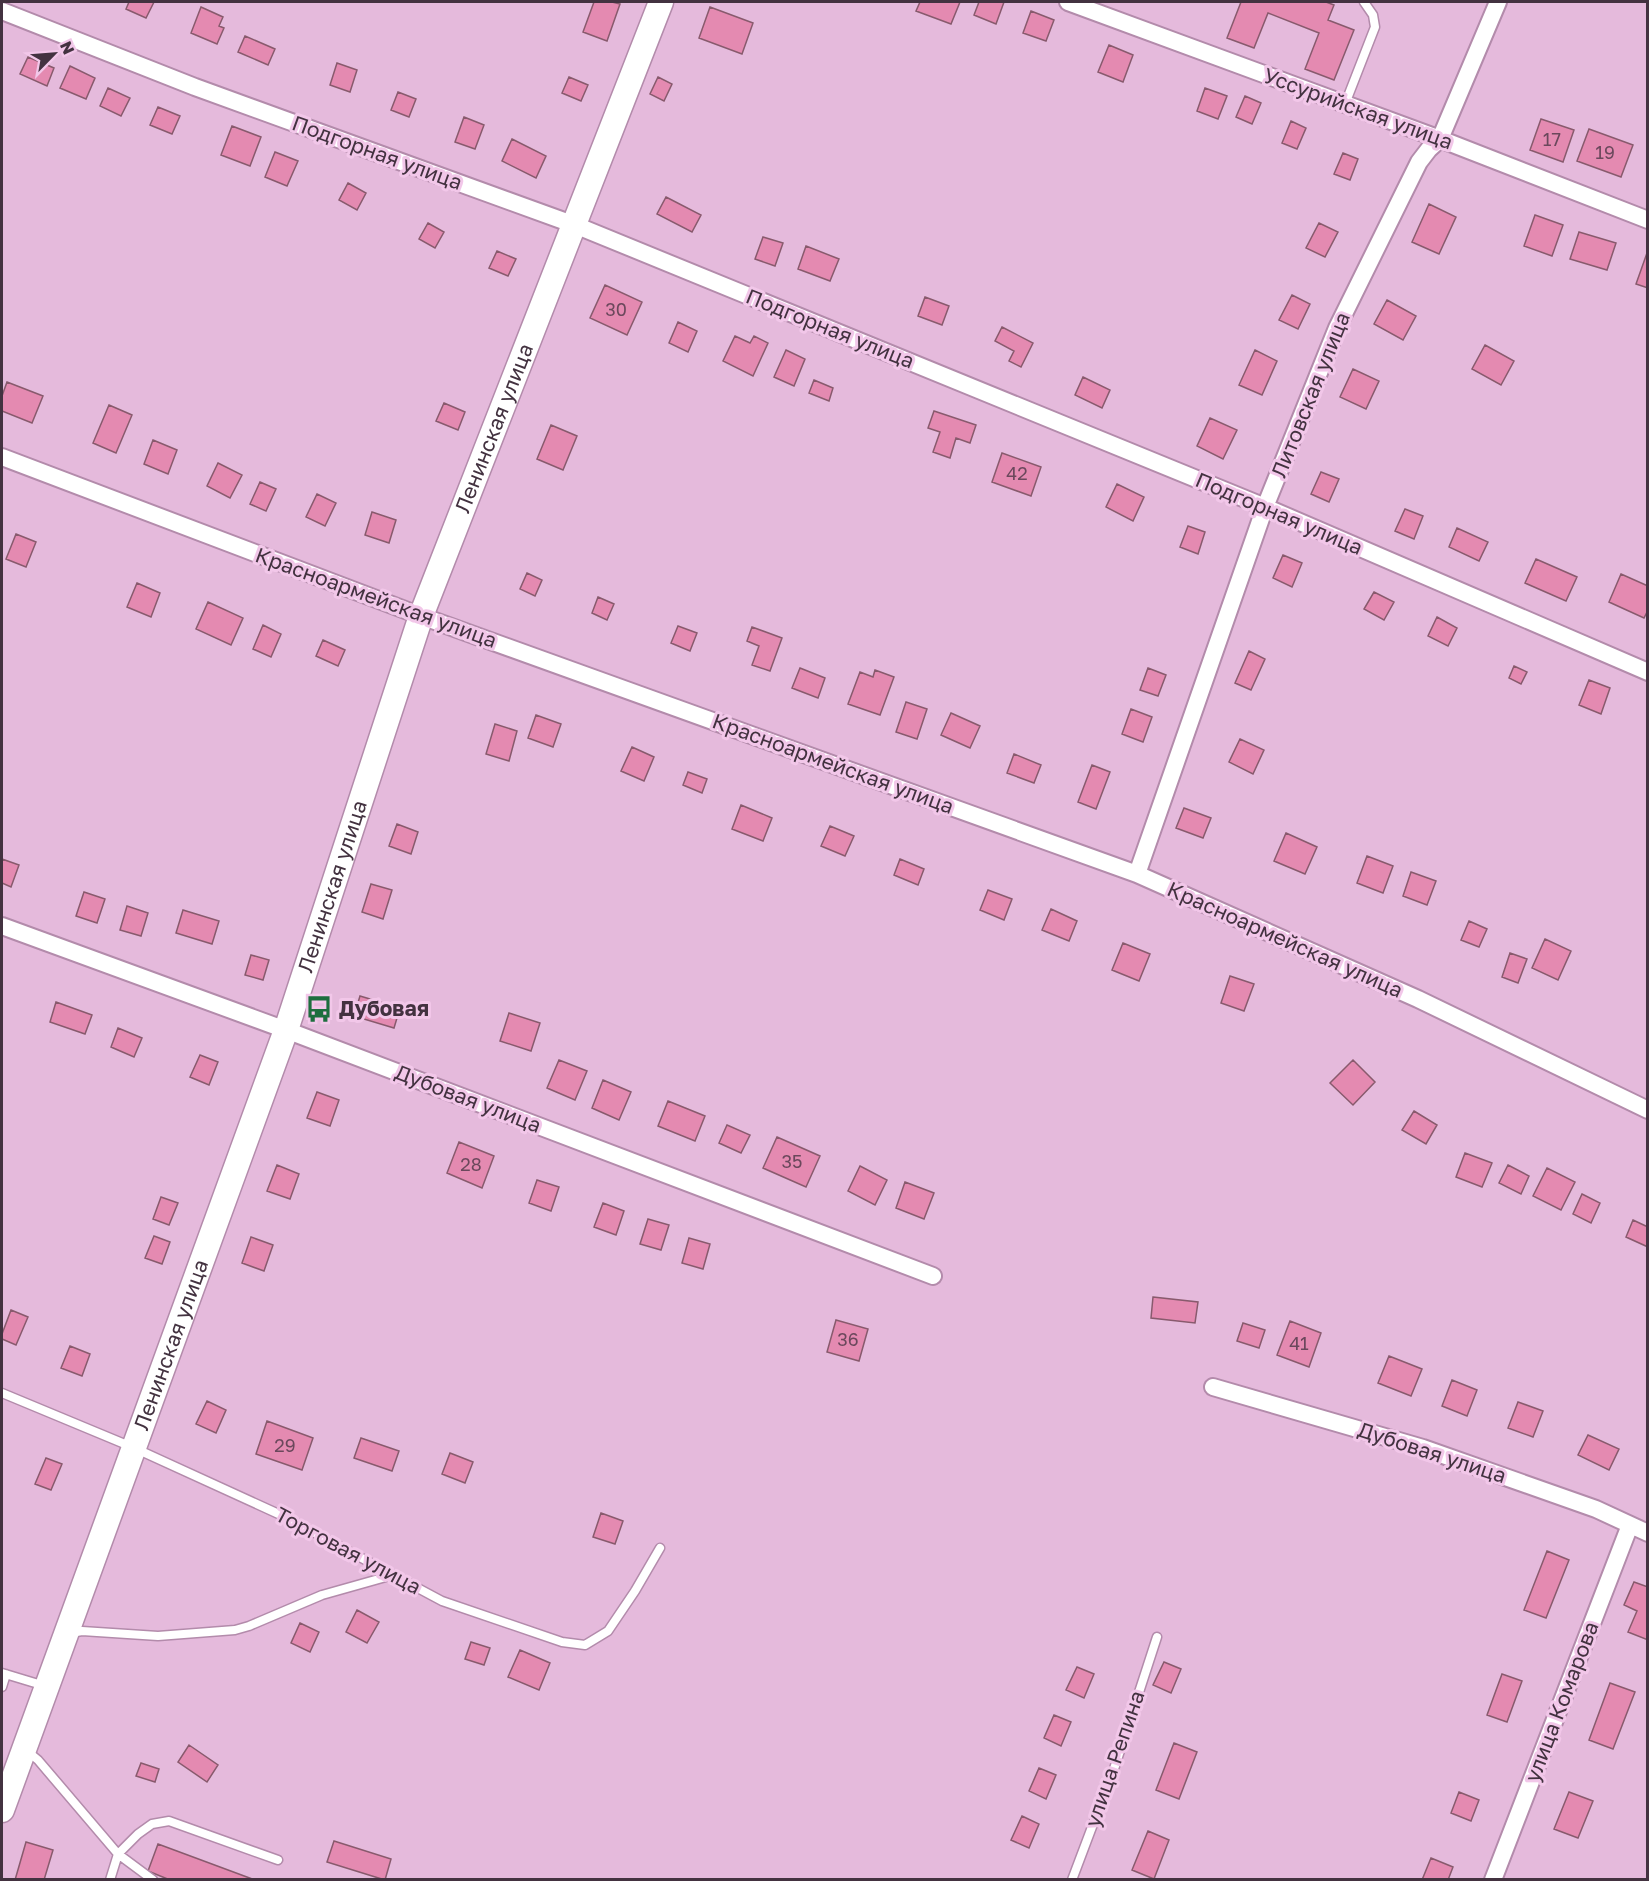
<svg xmlns="http://www.w3.org/2000/svg" width="1649" height="1881" font-family="'Golos Text',sans-serif">
	<style>
		.building { fill: #e48ab1; stroke: #885a6d; stroke-width: 1.5 }
		.lines { fill: none; stroke-linecap: round; stroke-linejoin: round }
		.service-casing { stroke: #b38bab; stroke-width: 11 }
		.minor-casing { stroke: #b38bab; stroke-width: 20 }
		.secondary-casing { stroke: #b38bab; stroke-width: 27 }
		.service { stroke: #fff; stroke-width: 8 }
		.minor { stroke: #fff; stroke-width: 16 }
		.secondary { stroke: #fff; stroke-width: 24 }
		.labels { text-anchor: middle; stroke-width: 6; stroke-linejoin: round; paint-order: stroke }
		.number-label { font-size: 18px; fill: #6b485c }
		.street-label { font-size: 21px; fill: #433240; stroke: #f2c7e9 }
		.poi-label { font-size: 21px; font-weight: bold; fill: #433240; stroke: #f2c7e9; text-anchor: start }
	</style>
	<rect width="100%" height="100%" fill="#e5badc"/>
	<path class="building" d="M129,2H154L146,18L126,9Z
		M594,2H612L620,4L607,41L583,32Z
		M920,2H960L951,24L916,11Z
		M979,2H1004L996,24L974,15Z
		M1241,2H1326L1334,5L1328,20L1354,30L1334,80L1305,69L1319,33L1268,13L1254,48L1227,38Z
		M201,7L223,17L219,26L224,28L217,44L191,33Z
		M710,7L753,23L742,54L699,38Z
		M1031,11L1054,20L1046,41L1023,33Z
		M245,36L275,49L268,65L238,52Z
		M1109,45L1133,55L1123,82L1098,72Z
		M28,57L54,68L47,86L20,74Z
		M337,63L357,70L350,92L330,85Z
		M70,66L95,78L86,99L60,88Z
		M569,77L588,85L581,101L562,93Z
		M658,77L672,84L664,101L650,94Z
		M108,88L130,98L121,116L100,106Z
		M1205,88L1227,96L1218,119L1197,111Z
		M398,92L416,99L409,117L391,110Z
		M1245,96L1261,103L1252,124L1236,117Z
		M158,107L180,116L172,134L150,125Z
		M464,117L484,125L475,149L455,142Z
		M1541,119L1574,130L1563,162L1530,150Z
		M1291,121L1306,128L1297,149L1282,143Z
		M232,126L261,137L250,166L221,155Z
		M1589,129L1633,145L1621,177L1577,161Z
		M512,139L546,156L536,178L502,161Z
		M275,152L298,161L287,186L265,177Z
		M1343,153L1358,159L1350,180L1334,174Z
		M348,183L366,193L357,210L339,200Z
		M666,197L701,215L692,232L657,214Z
		M1429,204L1456,217L1439,254L1412,242Z
		M1535,215L1563,225L1552,256L1524,246Z
		M428,223L444,232L435,248L419,239Z
		M1319,223L1338,232L1325,257L1306,248Z
		M1579,232L1616,243L1607,270L1570,259Z
		M763,237L783,243L775,266L755,259Z
		M806,246L839,259L830,281L798,269Z
		M497,251L516,259L508,276L489,268Z
		M1647,253H1648V288L1636,284Z
		M605,285L642,302L627,335L590,318Z
		M1292,295L1310,304L1298,329L1279,320Z
		M925,297L949,306L942,325L918,316Z
		M1387,300L1416,316L1403,340L1374,324Z
		M678,322L697,331L688,352L669,343Z
		M1002,327L1033,343L1021,367L1009,361L1014,351L995,341Z
		M735,336L750,343L754,336L768,343L753,376L723,361Z
		M1485,345L1514,361L1501,385L1472,369Z
		M786,350L805,359L794,386L774,377Z
		M1255,350L1277,361L1262,395L1239,385Z
		M1353,369L1379,381L1366,409L1340,397Z
		M1083,377L1110,390L1102,408L1075,395Z
		M814,380L833,388L829,401L809,393Z
		M7,382L43,396L32,423L2,411V396Z
		M444,403L465,412L458,430L436,421Z
		M109,405L132,415L116,453L93,443Z
		M934,411L976,425L970,443L956,438L950,458L933,452L940,432L928,428Z
		M1210,418L1237,430L1223,459L1197,446Z
		M551,425L577,436L563,470L537,459Z
		M153,440L177,450L168,474L144,464Z
		M1002,453L1041,467L1031,496L992,482Z
		M218,463L242,475L230,498L207,486Z
		M1321,472L1339,479L1329,502L1311,494Z
		M260,482L276,489L266,511L250,504Z
		M1117,484L1144,497L1133,521L1106,507Z
		M317,494L336,503L325,526L306,517Z
		M1405,509L1423,516L1414,539L1395,531Z
		M372,512L396,520L389,543L365,535Z
		M1188,526L1205,532L1198,554L1180,547Z
		M1457,528L1488,542L1479,561L1449,547Z
		M16,534L36,542L26,567L6,559Z
		M1283,555L1302,563L1292,587L1273,578Z
		M1536,559L1577,577L1566,601L1525,583Z
		M527,573L542,580L535,596L520,589Z
		M1621,574L1648,586V610L1644,618L1609,602Z
		M137,583L160,593L151,617L127,607Z
		M1374,592L1394,602L1384,620L1364,609Z
		M598,597L614,604L607,620L592,613Z
		M208,602L243,618L231,645L196,629Z
		M1437,617L1457,628L1448,646L1428,636Z
		M263,625L281,634L271,657L253,649Z
		M678,626L697,633L690,651L671,643Z
		M752,627L782,638L770,671L752,665L759,646L747,641Z
		M323,640L345,650L338,666L316,656Z
		M1249,651L1265,659L1251,690L1235,683Z
		M1514,666L1527,672L1521,684L1509,678Z
		M800,668L825,678L818,698L792,688Z
		M1148,668L1166,675L1158,696L1140,690Z
		M875,670L894,677L880,715L848,704L860,672L873,677Z
		M1589,680L1610,688L1601,714L1579,705Z
		M906,702L927,709L917,739L896,732Z
		M1131,709L1152,717L1143,742L1122,734Z
		M951,713L980,726L970,748L941,735Z
		M536,715L561,724L553,747L528,738Z
		M495,724L517,731L509,761L486,754Z
		M1240,739L1264,750L1253,774L1229,762Z
		M632,747L654,757L644,781L621,771Z
		M1014,754L1041,765L1034,783L1007,773Z
		M1092,765L1110,772L1096,809L1078,802Z
		M688,772L707,779L702,793L683,785Z
		M741,805L772,818L763,841L732,829Z
		M1184,808L1211,818L1203,838L1176,828Z
		M397,824L418,832L411,854L389,846Z
		M830,826L854,836L845,856L821,846Z
		M1286,833L1317,847L1305,874L1274,861Z
		M1367,856L1393,866L1383,893L1357,883Z
		M2,859L19,865L11,887L2,883Z
		M900,859L924,869L918,885L894,875Z
		M1411,872L1436,881L1427,905L1403,896Z
		M371,884L392,890L383,919L362,912Z
		M988,890L1012,899L1004,920L980,910Z
		M84,892L105,899L97,923L76,916Z
		M127,906L148,913L141,936L120,930Z
		M1051,909L1077,921L1069,941L1042,930Z
		M183,910L219,921L212,944L176,933Z
		M1469,921L1487,929L1479,947L1461,940Z
		M1545,939L1571,951L1558,980L1532,968Z
		M1123,943L1150,954L1139,981L1112,970Z
		M1510,953L1527,959L1518,983L1502,977Z
		M251,955L269,960L263,980L245,975Z
		M1230,976L1254,984L1244,1011L1221,1003Z
		M360,996L400,1008L394,1028L354,1016Z
		M56,1002L92,1015L85,1034L50,1022Z
		M509,1013L540,1023L531,1051L500,1041Z
		M118,1028L142,1038L134,1057L111,1047Z
		M200,1055L218,1062L209,1085L190,1077Z
		M559,1060L587,1071L575,1100L547,1088Z
		M1353,1060L1375,1082L1353,1105L1330,1083Z
		M603,1080L631,1092L619,1120L592,1108Z
		M317,1092L339,1100L330,1126L307,1118Z
		M668,1101L705,1116L695,1141L658,1126Z
		M1414,1111L1437,1125L1426,1144L1402,1130Z
		M727,1125L750,1135L741,1153L719,1143Z
		M777,1137L820,1156L806,1187L763,1168Z
		M459,1142L494,1156L482,1188L447,1173Z
		M1465,1153L1492,1163L1482,1187L1456,1177Z
		M277,1165L299,1174L290,1199L267,1191Z
		M1508,1165L1529,1176L1521,1194L1499,1183Z
		M860,1166L887,1180L875,1205L848,1191Z
		M1547,1168L1575,1182L1561,1210L1533,1196Z
		M537,1180L559,1187L551,1211L529,1203Z
		M905,1182L934,1193L924,1219L896,1208Z
		M1582,1194L1600,1203L1591,1223L1573,1214Z
		M161,1197L178,1203L169,1225L153,1219Z
		M603,1203L624,1211L616,1235L594,1227Z
		M648,1219L669,1225L661,1250L640,1244Z
		M1633,1220L1648,1227V1247L1626,1237Z
		M154,1236L170,1242L162,1264L145,1258Z
		M251,1237L273,1245L264,1271L242,1263Z
		M689,1238L710,1244L703,1269L682,1263Z
		M1153,1297L1198,1302L1195,1323L1151,1318Z
		M11,1310L28,1317L16,1345L2,1339V1334Z
		M836,1320L868,1329L859,1361L827,1352Z
		M1290,1321L1321,1333L1309,1367L1277,1355Z
		M1243,1323L1265,1330L1259,1348L1237,1341Z
		M70,1346L90,1354L82,1376L61,1368Z
		M1389,1356L1422,1369L1411,1396L1378,1383Z
		M1452,1380L1477,1390L1467,1416L1442,1406Z
		M207,1401L226,1410L216,1433L196,1424Z
		M1518,1402L1543,1411L1533,1437L1508,1428Z
		M267,1421L313,1438L302,1470L256,1454Z
		M1588,1435L1619,1449L1609,1470L1578,1455Z
		M361,1438L399,1451L392,1471L354,1458Z
		M450,1453L473,1462L465,1483L442,1474Z
		M46,1458L62,1464L51,1490L35,1484Z
		M601,1513L623,1521L615,1544L593,1537Z
		M1547,1551L1569,1560L1546,1618L1524,1610Z
		M1634,1582L1648,1587V1640L1628,1632L1637,1611L1624,1605Z
		M357,1610L379,1622L367,1643L346,1632Z
		M300,1623L319,1632L310,1652L291,1643Z
		M471,1642L490,1648L484,1665L465,1659Z
		M520,1650L550,1663L539,1690L508,1677Z
		M1164,1662L1181,1669L1171,1693L1153,1685Z
		M1077,1667L1094,1674L1084,1698L1066,1690Z
		M1502,1674L1522,1681L1507,1722L1487,1715Z
		M1610,1683L1635,1692L1613,1749L1589,1740Z
		M1054,1715L1071,1722L1061,1746L1044,1738Z
		M1174,1743L1197,1752L1179,1799L1156,1790Z
		M189,1745L218,1765L207,1782L178,1762Z
		M141,1763L159,1769L155,1782L136,1776Z
		M1039,1768L1056,1775L1046,1799L1029,1791Z
		M1459,1792L1479,1800L1471,1821L1451,1813Z
		M1569,1792L1593,1801L1578,1838L1554,1829Z
		M1022,1816L1039,1824L1029,1848L1011,1840Z
		M1148,1831L1169,1840L1154,1879L1132,1870Z
		M334,1841L391,1859L385,1880L327,1862Z
		M26,1842L53,1850L44,1880H15Z
		M158,1844L255,1880H170L148,1871Z
		M1431,1858L1453,1867L1448,1880H1422Z"/>
	<g class="lines">
		<defs>
			<path id="service" d="M1345,104L1375,27L1373,15L1364,2
				M2,1393L132,1447L283,1516L442,1601L562,1642L585,1645L608,1631L635,1591L660,1548
				M71,1633L82,1631L158,1636L235,1630L249,1626L322,1595L393,1575
				M2,1673L45,1686
				M2,1687L6,1674
				M27,1751L38,1760L118,1854L153,1880
				M110,1880L118,1854L138,1834L152,1824L169,1821L278,1860
				M1072,1880L1115,1766L1157,1637"/>
			<path id="minor" d="M1068,2L1440,139L1648,220
				M2,11L195,87L575,225L1265,507L1648,672
				M2,457L421,616L1137,874L1418,999L1648,1110
				M1137,874L1265,507L1337,328L1419,162L1429,149L1440,139L1498,2
				M2,926L286,1030L933,1276
				M1213,1387L1423,1448L1596,1509L1648,1533
				M1493,1880L1630,1525"/>
			<g id="secondary">
				<path id="s1" d="M2,1810L286,1030L421,616L661,2"/>
			</g>
		</defs>
		<use href="#service" class="service-casing"/>
		<use href="#minor" class="minor-casing"/>
		<use href="#secondary" class="secondary-casing"/>
		<use href="#service" class="service"/>
		<use href="#minor" class="minor"/>
		<use href="#secondary" class="secondary"/>
	</g>
	<defs>
		<symbol id="bus-bare" viewBox="-9 -9 18 18"><path d="M-5-6H5V4H4V6H2V4H-2V6H-4V4H-5ZM-3.5-4V0h7V-4ZM-3.5 1.2v1.5H-2V1.2ZM2 1.2v1.5H3.5V1.2Z" fill="#1d6e3e" stroke="#f2c7e9" stroke-width="2.5" paint-order="stroke"/></symbol>
	</defs>
	<g fill-rule="evenodd">
		<use href="#bus-bare" x="300" y="990" width="38" height="38"/>
	</g>
	<g class="labels">
		<g class="number-label">
			<text x="1552" y="146">17</text>
			<text x="1605" y="159">19</text>
			<text x="616" y="316">30</text>
			<text x="1017" y="480">42</text>
			<text x="792" y="1168">35</text>
			<text x="471" y="1171">28</text>
			<text x="848" y="1346">36</text>
			<text x="1299" y="1350">41</text>
			<text x="285" y="1452">29</text>
		</g>
		<g class="street-label">
			<text transform="translate(1358 109) rotate(20)" y="7">Уссурийская улица</text>
			<text transform="translate(377 153) rotate(20)" y="7">Подгорная улица</text>
			<text transform="translate(830 329) rotate(22)" y="7">Подгорная улица</text>
			<text transform="translate(1311 395) rotate(-68)" y="7">Литовская улица</text>
			<text dy="7" stroke="none"><textPath href="#s1" startOffset="1467">Ленинская улица</textPath></text>
			<text transform="translate(1279 514) rotate(23)" y="7">Подгорная улица</text>
			<text transform="translate(376 598) rotate(20)" y="7">Красноармейская улица</text>
			<text transform="translate(833 764) rotate(20)" y="7">Красноармейская улица</text>
			<text dy="7" stroke="none"><textPath href="#s1" startOffset="981">Ленинская улица</textPath></text>
			<text transform="translate(1285 940) rotate(24)" y="7">Красноармейская улица</text>
			<text transform="translate(468 1099) rotate(21)" y="7">Дубовая улица</text>
			<text dy="7" stroke="none"><textPath href="#s1" startOffset="495">Ленинская улица</textPath></text>
			<text transform="translate(1432 1453) rotate(18)" y="7">Дубовая улица</text>
			<text transform="translate(348 1551) rotate(28)" y="7">Торговая улица</text>
			<text transform="translate(1562 1702) rotate(-69)" y="7">улица Комарова</text>
			<text transform="translate(1115 1759) rotate(-71)" y="7">улица Репина</text>
		</g>
		<g class="poi-label">
			<text x="339" y="1016">Дубовая</text>
		</g>
	</g>
	<rect width="1649" height="1881" fill="none" stroke="#433240" stroke-width="6"/>
	<g transform="translate(54 54) rotate(65)" stroke="#f2c7e9" stroke-width="4.5" paint-order="stroke">
	<path d="M0-4.5L10 22L0 15L-10 22Z" fill="#433240"/>
	<text y="-9" font-size="16" font-weight="bold" text-anchor="middle" fill="#433240">N</text>
	</g>
</svg>
